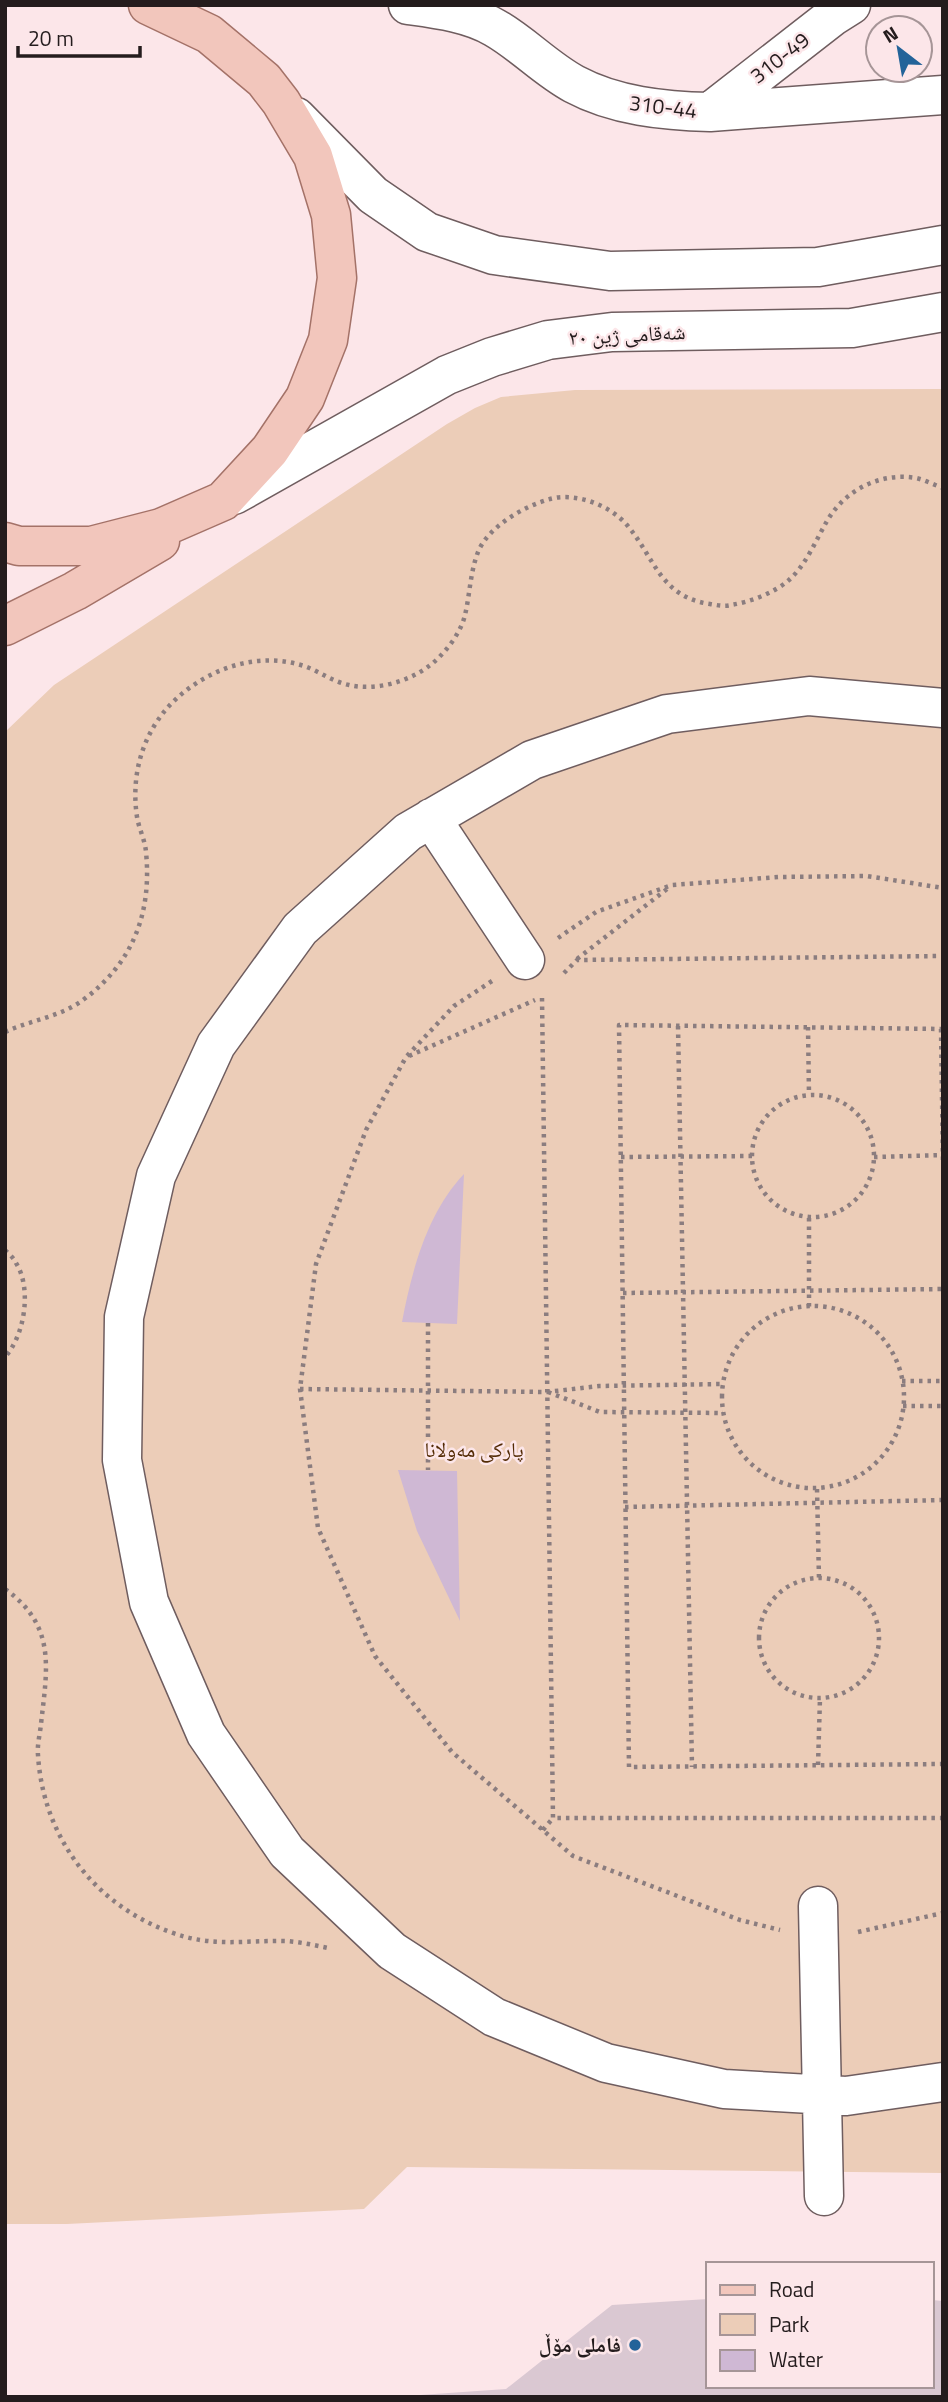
<svg xmlns="http://www.w3.org/2000/svg" width="948" height="2402" font-family="'Titillium Web','Noto Naskh Arabic',sans-serif">
	<style>
		.green { fill: #eccdb8 }
		.water { fill: #cfb8d4 }
		.building { fill: #dac8d2 }
		.lines { fill: none; stroke-linecap: round; stroke-linejoin: round }
		.street-casing { stroke: #6f5d5f; stroke-width: 41 }
		.secondary-casing { stroke: #6f5d5f; stroke-width: 41 }
		.primary-casing { stroke: #a47268; stroke-width: 41 }
		.path { stroke: #8b7d7f; stroke-width: 4.5; stroke-dasharray: 3.5 5; stroke-linecap: butt }
		.street { stroke: #fff; stroke-width: 38 }
		.secondary { stroke: #fff; stroke-width: 38 }
		.primary { stroke: #f2c6bc; stroke-width: 38 }
		.poi-dot { fill: #236399; stroke: #fce6e9; stroke-width: 2.5 }
		.labels { text-anchor: middle; stroke-width: 5; stroke-linejoin: round; paint-order: stroke }
		.street-label { font-size: 21px; fill: #241c1d; stroke: #fce6e9 }
		.park-label { font-size: 21px; fill: #532b05; stroke: #fce6e9 }
		.poi-label { font-size: 21px; font-weight: bold; fill: #241c1d; stroke: #fce6e9; text-anchor: end }
	</style>
	<rect width="100%" height="100%" fill="#fce6e9"/>
	<path class="green" d="M943,389V2173L407,2167L364,2209L67,2224H5V732L54,685L447,424L475,408L501,397L575,390Z"/>
	<path class="water" d="M464,1174L457,1324L402,1322C412,1270 427,1213 464,1174Z
		M398,1470L457,1471L460,1621L417,1531Z"/>
	<path class="building" d="M708,2299V2386H932V2300L943,2301V2397H420V2395L506,2389L612,2305Z"/>
	<g class="lines">
		<defs>
			<path id="street" d="M408,5C437,9 470,13 495,28C523,44 546,69 574,84C615,106 664,111 710,112L943,95
				M710,112L832,17L851,5
				M943,708L809,696L667,714L532,760L408,832L300,929L216,1045L156,1176L124,1317L122,1460L149,1602L206,1734L287,1852L392,1951L494,2017L606,2063L724,2089L846,2096L943,2082
				M431,818L525,960
				M818,1906L824,2196"/>
			<path id="secondary" d="M296,117L373,195L427,232L494,255L610,271L818,267L943,245
				M234,495L447,375L492,357L548,340L612,332L852,328L943,312"/>
			<path id="primary" d="M5,542L19,546H91L161,528L223,501L270,450L305,398L328,340L337,278L331,215L313,156L281,102L264,80L209,34L148,5
				M5,626L75,591L160,541"/>
		</defs>
		<use href="#street" class="street-casing"/>
		<use href="#secondary" class="secondary-casing"/>
		<use href="#primary" class="primary-casing"/>
		<path class="path" d="M558,938L596,912L672,885L779,877L867,876L943,888
			M577,959L667,889
			M564,973L577,960L943,956
			M492,981L454,1006L406,1057L366,1130L316,1264L300,1389L318,1528L375,1656L452,1752L573,1856L740,1920L780,1930
			M542,998L553,1818H943
			M678,1026L692,1767
			M808,1027L809,1095
			M941,1029L943,1165
			M943,1029L619,1025L629,1767L943,1764
			M5,1032C31,1020 60,1017 83,1000C133,963 152,913 146,852C145,840 139,829 137,817C131,777 141,737 169,706C203,670 256,650 304,666C319,671 333,682 349,685C375,691 408,682 429,666C444,655 461,633 465,615C470,594 470,573 478,552C488,527 524,506 550,499C575,492 610,505 627,525C655,558 660,597 710,604C717,605 724,607 731,605C750,602 774,593 789,580C806,565 816,540 827,521C845,490 880,472 916,478C925,480 934,485 943,488
			M409,1056L535,1000
			M752 1156a61 61 0 1 1 122 0a61 61 0 1 1-122 0Z
			M621,1157L752,1156
			M874,1157L943,1155
			M809,1218V1307
			M5,1250C9,1254 14,1258 16,1263C32,1288 25,1335 5,1357
			M623,1293L943,1289
			M722 1397a91 91 0 1 1 182 0a91 91 0 1 1-182 0Z
			M428,1323V1470
			M902,1381H943
			M300,1389L547,1392L599,1386L723,1384
			M548,1392L600,1412L723,1413
			M903,1406H943
			M817,1489L819,1579
			M625,1507L943,1500
			M759 1638a60 60 0 1 1 120 0a60 60 0 1 1-120 0Z
			M5,1589C57,1626 47,1669 41,1724C40,1734 37,1745 38,1755C43,1837 94,1904 170,1932C213,1948 243,1940 286,1941C300,1942 314,1945 328,1948
			M818,1765L820,1698
			M543,1830L553,1818
			M858,1932L943,1913"/>
		<use href="#street" class="street"/>
		<use href="#secondary" class="secondary"/>
		<use href="#primary" class="primary"/>
	</g>
	<circle class="poi-dot" cx="635" cy="2345" r="7"/>
	<g class="labels">
		<g class="street-label">
			<text transform="translate(780 58) rotate(-38)" y="7">310-49</text>
			<text transform="translate(663 107) rotate(7)" y="7">310-44</text>
			<text transform="translate(627 335) rotate(-3)" y="7">شەقامی ژین ٢٠</text>
		</g>
		<g class="park-label">
			<text x="474" y="1457">پارکی مەولانا</text>
		</g>
		<g class="poi-label">
			<text x="621" y="2352">فاملی مۆڵ</text>
		</g>
	</g>
	<rect width="948" height="2402" fill="none" stroke="#241c1d" stroke-width="14"/>
	<rect x="706" y="2262" width="228" height="126" fill="#fce6e9" stroke="#a69597" stroke-width="2"/>
	<rect x="720" y="2285" width="35" height="10" fill="#f2c6bc" stroke="#a69597" stroke-width="2"/>
	<text x="769" y="2297" font-size="21" fill="#241c1d">Road</text>
	<rect x="720" y="2314" width="35" height="21" fill="#eccdb8" stroke="#a69597" stroke-width="2"/>
	<text x="769" y="2332" font-size="21" fill="#241c1d">Park</text>
	<rect x="720" y="2350" width="35" height="21" fill="#cfb8d4" stroke="#a69597" stroke-width="2"/>
	<text x="769" y="2367" font-size="21" fill="#241c1d">Water</text>
	<g transform="translate(899 49) rotate(329)"><circle r="33" fill="#fce6e9" stroke="#a69597" stroke-width="2"/>
	<path d="M0-5L12 26L0 18L-12 26Z" fill="#236399"/>
	<text y="-10" font-size="19" font-weight="bold" text-anchor="middle" fill="#241c1d">N</text>
	</g>
	<path d="M18 46v10h122v-10" fill="none" stroke="#241c1d" stroke-width="3.5"/>
	<text x="28" y="46" font-size="21" fill="#241c1d" stroke="#fce6e9" stroke-width="5" paint-order="stroke">20 m</text>
</svg>
